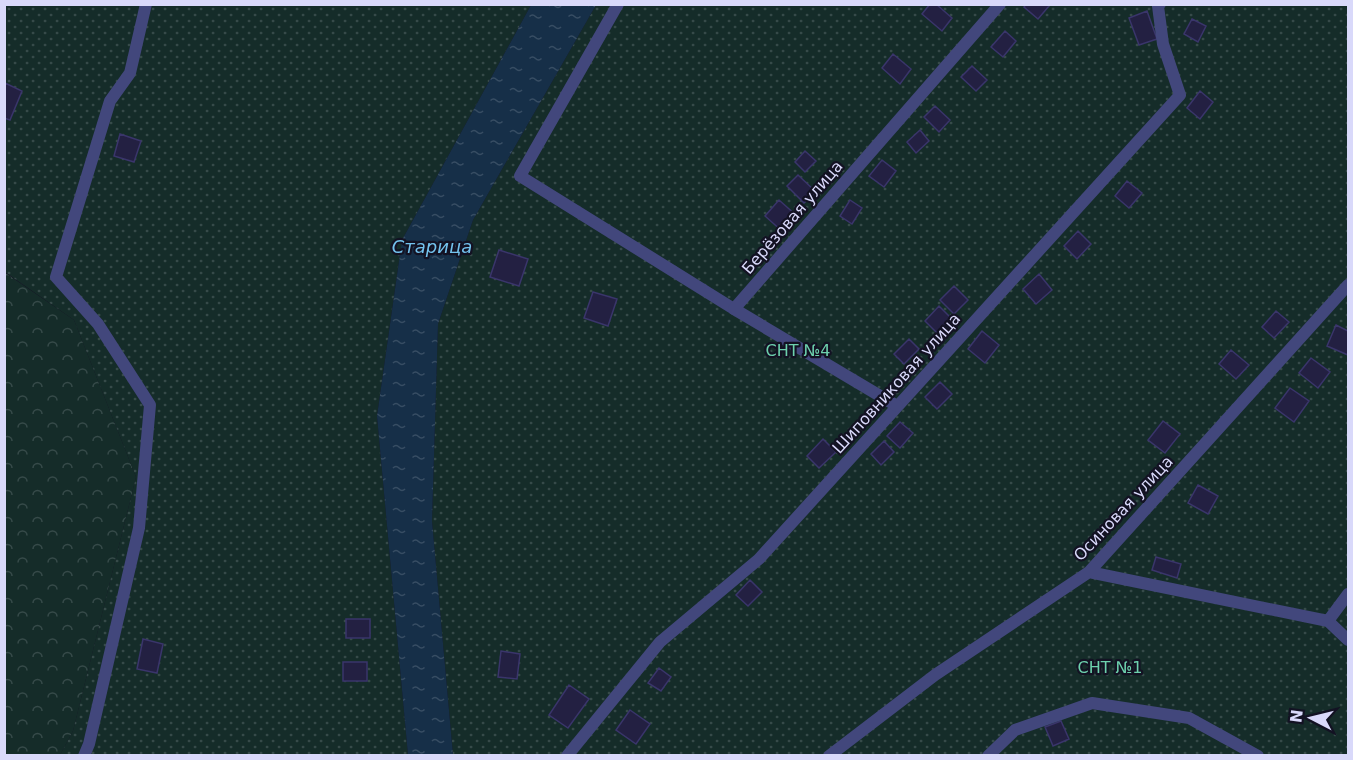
<svg xmlns="http://www.w3.org/2000/svg" width="1353" height="760" font-family="'DejaVu Sans',sans-serif">
	<style>
		.forest { fill: url(#forest-crowns) }
		.park { fill: url(#park-dots) }
		.water { fill: url(#water-ripples) }
		.building { fill: #232042; stroke: #3a356b; stroke-width: 1.5 }
		.lines { fill: none; stroke-linecap: round; stroke-linejoin: round }
		.service { stroke: #42477c; stroke-width: 12 }
		.minor { stroke: #42477c; stroke-width: 12 }
		.labels { text-anchor: middle; stroke-width: 4.5; stroke-linejoin: round; paint-order: stroke }
		.street-label { font-size: 16px; fill: #d9d9fa; stroke: #131223 }
		.park-label { font-size: 16px; fill: #6dd1ad; stroke: #131223 }
		.water-label { font-size: 18px; font-style: italic; fill: #73c2ed; stroke: #131223 }
	</style>
	<defs>
		<pattern id="forest-crowns" width="20" height="18" patternUnits="userSpaceOnUse" patternTransform="scale(1.5)"><rect width="20" height="18" fill="#152c29"/><path d="M2 6a3 3 0 1 1 6 0M12 15a3 3 0 1 1 6 0" fill="none" stroke="#364a49"/></pattern>
		<pattern id="park-dots" width="8" height="8" patternUnits="userSpaceOnUse" patternTransform="scale(1.5)"><rect width="8" height="8" fill="#152c29"/><path d="M2 2h.1M6 6h.1" fill="none" stroke="#364a49" stroke-width="1.8" stroke-linecap="round"/></pattern>
		<pattern id="water-ripples" width="26" height="14" patternUnits="userSpaceOnUse" patternTransform="scale(1.5)"><rect width="26" height="14" fill="#162f48"/><path d="M2 4q2-2 4 0t4 0M15 11q2-2 4 0t4 0" fill="none" stroke="#374d63"/></pattern>
	</defs>
	<rect width="100%" height="100%" fill="#131223"/>
	<path class="forest" d="M4,272L74,320L136,477L73,731L60,755H5L4,593L6,588L4,575Z"/>
	<path class="park" d="M4,5H531L402,240L377,416L408,755H60L73,731L136,477L74,320L5,272Z
		M596,5H1348V755H453L432,521L438,324L473,220Z"/>
	<path class="water" d="M531,5H596L473,220L438,324L432,521L453,755H408L377,416L402,240Z"/>
	<path class="building" d="M930,4H936L952,18L942,31L922,14Z
		M1026,4H1047L1049,6L1038,19L1024,7Z
		M1147,11L1157,39L1139,45L1129,18Z
		M1192,19L1206,26L1198,42L1184,34Z
		M1005,31L1016,41L1003,57L991,47Z
		M893,54L911,69L900,84L882,68Z
		M972,66L987,80L976,91L961,77Z
		M5,83L22,91L10,120L4,118Z
		M1200,91L1213,102L1200,119L1187,108Z
		M935,106L950,120L939,132L924,117Z
		M920,130L929,141L916,153L907,142Z
		M120,134L141,141L134,162L114,156Z
		M805,151L816,161L805,172L795,162Z
		M882,160L896,171L884,187L869,176Z
		M798,175L816,192L804,203L787,186Z
		M1127,181L1142,193L1129,208L1115,196Z
		M779,200L797,216L783,232L765,216Z
		M850,200L862,208L852,224L840,216Z
		M1078,231L1091,244L1077,259L1064,246Z
		M499,250L528,259L519,286L490,277Z
		M1039,274L1052,290L1036,304L1023,289Z
		M954,286L968,300L954,314L940,300Z
		M593,292L617,299L608,326L584,318Z
		M939,306L951,318L937,333L925,321Z
		M1276,311L1289,322L1274,338L1262,327Z
		M1336,325L1348,331V355L1327,346Z
		M982,331L999,345L985,363L968,349Z
		M909,339L919,349L904,364L894,354Z
		M1231,350L1249,365L1236,379L1219,364Z
		M1311,358L1330,372L1318,388L1299,373Z
		M940,382L952,394L937,409L925,397Z
		M1290,388L1309,401L1294,422L1275,408Z
		M1163,421L1180,434L1165,453L1148,440Z
		M900,422L913,433L900,448L887,436Z
		M823,439L836,452L819,468L807,456Z
		M884,441L894,452L881,465L871,454Z
		M1198,485L1218,496L1208,514L1188,503Z
		M1156,557L1181,564L1177,578L1152,570Z
		M750,580L762,592L748,606L736,595Z
		M346,619H370V638H346Z
		M143,639L163,644L157,673L137,669Z
		M501,651L520,654L517,679L498,677Z
		M343,662H367V681H343Z
		M659,668L671,677L661,691L648,683Z
		M569,685L589,699L568,728L549,715Z
		M630,710L650,724L636,744L616,730Z
		M1061,721L1069,739L1053,746L1045,727Z"/>
	<g class="lines">
		<path class="service" d="M618,4L520,176L734,309
			M567,756L660,642L759,559L1180,95L1163,44L1158,6L1160,4
			M988,756L1015,730L1092,703L1189,718L1258,756"/>
		<path class="minor" d="M897,406L734,309L1000,4
			M1089,572L1328,621
			M1348,594L1328,621L1348,640
			M84,756L89,744L139,528L150,405L98,324L56,277L110,101L130,73L146,4
			M829,756L935,675L1089,572L1348,285"/>
	</g>
	<g class="labels">
		<g class="street-label">
			<text transform="translate(792 217) rotate(-49)" y="6">Берёзовая улица</text>
			<text transform="translate(896 383) rotate(-48)" y="6">Шиповниковая улица</text>
			<text transform="translate(1123 508) rotate(-47)" y="6">Осиновая улица</text>
		</g>
		<g class="park-label">
			<text x="798" y="356">СНТ №4</text>
			<text x="1110" y="673">СНТ №1</text>
		</g>
		<g class="water-label">
			<text x="432" y="253">Старица</text>
		</g>
	</g>
	<rect width="1353" height="760" fill="none" stroke="#d9d9fa" stroke-width="12"/>
	<g transform="translate(1311 718) rotate(277)" stroke="#131223" stroke-width="4.5" paint-order="stroke">
	<path d="M0-4.5L10 22L0 15L-10 22Z" fill="#d9d9fa"/>
	<text y="-9" font-size="16" font-weight="bold" text-anchor="middle" fill="#d9d9fa">N</text>
	</g>
</svg>
